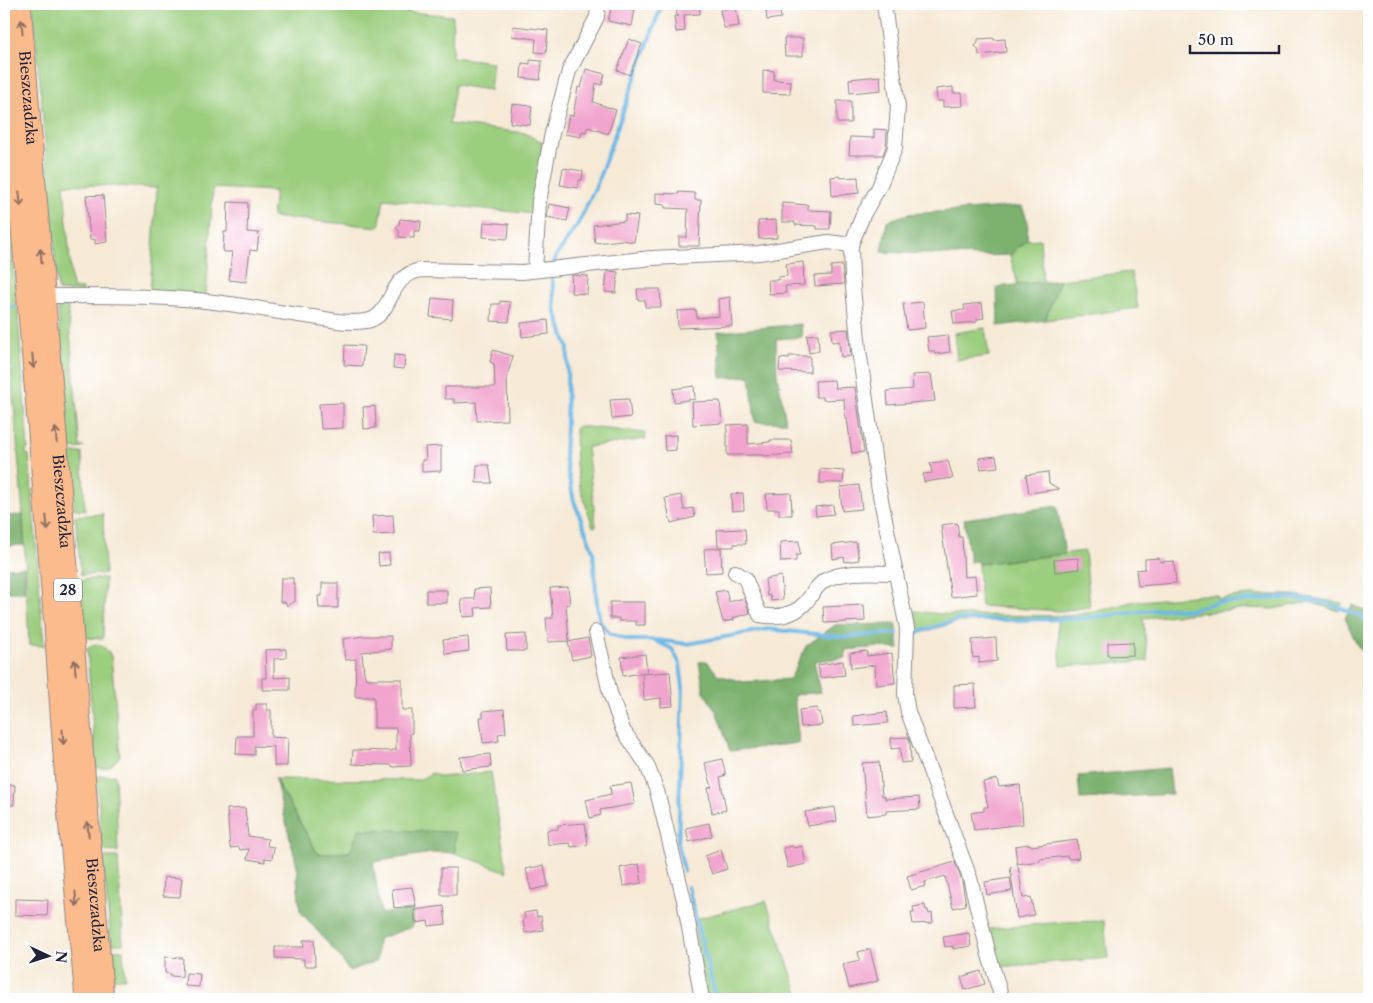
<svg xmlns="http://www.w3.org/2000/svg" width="1373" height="1003" font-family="'Libre Caslon Text',serif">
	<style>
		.green { fill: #9bce7f; stroke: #5e785d }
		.forest { fill: #7cb16e; stroke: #4f6a54 }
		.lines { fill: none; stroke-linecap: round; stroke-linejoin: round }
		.stream { stroke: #6cb7e5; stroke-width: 4 }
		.building { fill: #f1a4cd }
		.minor-casing { stroke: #8c8689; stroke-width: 16 }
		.primary-casing { stroke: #8c8689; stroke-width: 23 }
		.minor { stroke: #fff; stroke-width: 14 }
		.primary { stroke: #fbbb8c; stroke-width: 21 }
		.oneway { stroke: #8e6e64 }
		.labels { text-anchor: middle; stroke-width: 5; stroke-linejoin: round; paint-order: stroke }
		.shield { fill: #fff; stroke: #646476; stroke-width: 1 }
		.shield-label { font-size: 14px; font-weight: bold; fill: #22223b }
		.street-label { font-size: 15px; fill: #22223b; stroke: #fff }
	</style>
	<rect width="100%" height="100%" fill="#fff"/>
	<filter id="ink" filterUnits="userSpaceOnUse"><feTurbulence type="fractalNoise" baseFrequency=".02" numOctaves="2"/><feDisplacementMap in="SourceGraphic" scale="10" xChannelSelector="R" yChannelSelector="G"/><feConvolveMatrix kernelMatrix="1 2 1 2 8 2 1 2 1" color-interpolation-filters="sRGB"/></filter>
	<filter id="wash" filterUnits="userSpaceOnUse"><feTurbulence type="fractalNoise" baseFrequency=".0096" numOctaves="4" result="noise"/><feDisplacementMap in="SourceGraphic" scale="20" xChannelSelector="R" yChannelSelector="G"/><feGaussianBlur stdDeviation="1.12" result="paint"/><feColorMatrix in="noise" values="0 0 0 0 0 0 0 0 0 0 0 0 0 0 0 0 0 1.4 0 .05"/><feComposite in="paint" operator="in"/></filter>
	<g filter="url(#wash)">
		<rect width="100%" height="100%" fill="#f6ead7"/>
		<path class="green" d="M33,4H365V8L453,16L452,57L493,62L490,90L455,85L449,124L525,133L543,143L535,214L384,199L379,227L272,217L275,191L213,188L206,297L150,292L157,188L64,184L72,288L83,289V292L58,291Z
			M4,144L16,293L14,295L15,302H17L28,449L26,450V454L29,455L44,646L29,645L23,515L7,318H4Z
			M1040,239L1043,281L1018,285L1010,255L1027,240Z
			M1131,272L1138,308L1045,320L1060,280Z
			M67,299L80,447H84C80,449 72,450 69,446L58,310L59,300Z
			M985,328L989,356L957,360L954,333Z
			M578,426L645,433L646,439L587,447L596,526L593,527L580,487L576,465L575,429Z
			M72,453H82L85,510L75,509L70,456Z
			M103,514L105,574L81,575L75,516Z
			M1085,551L1090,607L1060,611L981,606L978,564Z
			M105,578L103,639L89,638L85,636L81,580Z
			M1202,595H1217L1218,599L1249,595H1293L1342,603L1339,611L1309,602L1273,609L1251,608L1143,618L1148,661L1061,666L1057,620L958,622L921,633L913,634L911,615L915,611L952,615L1071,616L1106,609L1131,602Z
			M97,644C104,647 108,649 111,656L120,755C116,763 105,772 96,767L87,648L89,646Z
			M491,772L507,872L455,853V832L350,852L318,854L275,779L419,780L432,773L440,777Z
			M115,775L118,852L105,851L102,848L97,778L99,776Z
			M105,857H118L123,944H112L111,942L103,859Z
			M766,901L800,999H707L693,922L699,918Z
			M1104,921L1108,958L998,967L988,929L1063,922Z
			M111,950H123L125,978H113Z"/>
		<path class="forest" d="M1022,206L1028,222L1027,240L1010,255L979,256L882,252L887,221L908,214Z
			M1060,280L1045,320L998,326L997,287Z
			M801,324L802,337L776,339L777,373L786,422H755L750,376L721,378L718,332Z
			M1057,506L1065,554L978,564L977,561L970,562L964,519Z
			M23,515L24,545L4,546V516Z
			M24,567L25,592H4V568Z
			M1352,605L1369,612V660L1357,645L1345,618Z
			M896,624L899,649L880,647L845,650L846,658L814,661L821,692L794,695L799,743L730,751L717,713L704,692L699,662L707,661L718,675L744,682L790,679L806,646L835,625Z
			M1169,768L1172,794L1080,799L1078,776Z
			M275,779L318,854L350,852L359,829L455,832V853L439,852L373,862L381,914L413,909L412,927L378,939L377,961L349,971L340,957L300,911L297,878L298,870Z"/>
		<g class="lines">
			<path class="stream" d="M662,4L596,186L579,222L555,258L552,278L555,309L568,348L565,458L574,501L593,551L597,605L600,622L610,634L629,640H654L672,649L680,664L683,687L678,844L684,871
				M4,307H14
				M917,632L958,620L1077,619L1171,608L1190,610L1217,602H1232L1272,598H1297L1327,603L1361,616L1369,623
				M657,640L687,644L768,629L843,637L897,633
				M688,887L716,999"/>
		</g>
		<g id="blocks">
			<path class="building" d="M699,4L700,14L684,15L685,31L676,32L674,16H679H677L676,7Z
				M765,4H779L781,18L767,20Z
				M612,5L635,9L632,26L608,21Z
				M736,7L739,26L724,28L720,10Z
				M513,26L548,30L546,53L535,52L536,39L512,36Z
				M784,38H803V56H785Z
				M993,38L994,40L1005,39L1006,52L979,55L978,49L975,46L978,43V39Z
				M629,39L642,44L630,75L617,70Z
				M530,60L542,61L540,80L521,78L522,63L530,64Z
				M586,69L605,74L602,85L596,83L593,102L616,110L608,134L588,127L586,132L582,131L581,137L565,134L569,115L573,116L578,87L581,88Z
				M763,70L774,71V80L791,81L790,94L763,93Z
				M880,76L881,90L850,93L849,79Z
				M953,87V93H962L963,106L943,107V101H937L936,89Z
				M837,101H851V123H837Z
				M512,104L532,106L530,125L510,123Z
				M874,129L887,130L886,146L883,155H849L850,137L874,138Z
				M563,168L583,171L582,180H579L578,188L560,185Z
				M840,176V178L858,177L859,193L832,196L831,177Z
				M678,192L695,193V200H701L699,246H679V237H687L688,209L665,208V205L656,204V193L679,194Z
				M103,195L107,242L95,244V239L90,240L86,196Z
				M228,202L248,203L247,232L259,233L257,251L250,250L246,282L229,280L232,252H224L223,249L224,232H227Z
				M782,203L808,205V210L831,211L830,229H817V226L795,225V222H782Z
				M549,204L570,208L567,221L547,217Z
				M625,215L638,216L634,242L622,240L595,243L593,225L625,221Z
				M400,219L421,221L420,231H414V238L399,237V231L396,227L399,224Z
				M776,220L777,238L759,239L758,221Z
				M484,222L509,224L508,239L483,237Z
				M803,262L804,285L785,286L786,293L769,294L768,280H778V277L787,276L786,264Z
				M842,265L844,284L815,286L814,276L831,275V266Z
				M611,271L618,272L616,293L605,292L607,272Z
				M572,275L588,276L587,294L571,293Z
				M637,289H660L661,307H645V300H638Z
				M730,297L732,326L678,328L677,311L696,310L697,318L719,316L718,299Z
				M432,298L453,300L452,319L430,317Z
				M500,301L510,302L509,322L491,321L492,304H500Z
				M923,302L925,328L907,330L903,304Z
				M982,303L984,318L977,319V322L954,324L952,311L965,310L964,305Z
				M548,320L549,334L522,337L521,323Z
				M848,329L851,356L841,357L839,341L832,342L831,330Z
				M818,334L819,351L809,353L807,335Z
				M948,335L950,352L935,354L934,351H929L927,337Z
				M345,345L364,346L362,366L344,365Z
				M493,350L513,356L507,377L508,420L477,421L476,402L454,403V399H445V387H495L494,364L490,362Z
				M394,355L405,356L404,369L393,368Z
				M789,356H810V372L779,371L780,358L789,359Z
				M931,374L935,401L888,405L887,391L913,389L912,375Z
				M834,380L835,388L855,387L864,452L852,453L847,419H845L844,399L823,400V397H816L815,381Z
				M694,386L695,399L674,402L673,389Z
				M629,399L631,417L612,419L610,400Z
				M720,401L722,423L693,425L692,402Z
				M343,403V428L321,429L319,404Z
				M375,406L376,428L364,429L363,407Z
				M748,424V444L770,442V440H791L793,454L763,456V455H727V425Z
				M676,435V450L665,451L664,436Z
				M441,446V471L422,472V460H426L425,447Z
				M996,456L998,467L981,469L979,458Z
				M948,461L953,478L924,482L923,474L932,473L930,463Z
				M477,465H489L492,483H476Z
				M820,469L844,471L843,483H820Z
				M1048,472L1049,483L1059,489L1029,493L1026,475Z
				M859,485L862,509L842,511L840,487Z
				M743,493L744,510L732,511L731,494Z
				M791,493L792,515H779V509H767L766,494Z
				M681,495L684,510L693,508L695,517L671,523L665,498Z
				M833,505L834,514L816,516L815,507Z
				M393,515L394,534L373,535L372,516Z
				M957,523L959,537H962L964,577L975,576L977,594L951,597L941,525Z
				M745,529L746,544H734V547H718L717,530Z
				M799,541L800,555H796V561L781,562L780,542Z
				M856,542L859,560L845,562L844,557L833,559L832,545Z
				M721,548L722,572L706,573L704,549Z
				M389,553L390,565L379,566L378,554Z
				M1078,558L1079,569L1055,572L1054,560Z
				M1159,558L1160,562L1174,561L1176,583L1138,586L1136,570L1145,569V559Z
				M781,576L783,600L771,601L770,595L767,596L765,579Z
				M281,578H293V584H295V602H292L287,606L285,602H280Z
				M322,583H338V608H319L318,596H322Z
				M568,587L570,604H566L569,641L548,642L546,618H553L550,588Z
				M490,588L491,607L475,608L476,616L463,617L461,599H475L474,589Z
				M426,590H447V603H426Z
				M726,590L729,602L744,598L750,613L733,618L734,620L723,622L715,592Z
				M610,602H645V625H636V621H619V618H610Z
				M864,605L865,621L824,623L823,607Z
				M526,634V651H507L506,635Z
				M364,636H391V649L362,652L364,673L366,679H402V710H412V733H410L411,766L393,767L392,765L352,764L353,750L392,751V750H396V728H374V697H355L356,659L345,660L343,639Z
				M468,637L469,651L445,654L443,640Z
				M588,638L591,656L572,660L568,642Z
				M996,638L997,661L979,663V657L973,658L972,640Z
				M1133,642V655L1108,656V643Z
				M286,649V658L274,659V678L290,677V690H262V678H266L265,650Z
				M867,651V656L892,653L895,683L876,685L875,665L851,668L850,653Z
				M645,654L647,672L623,676L621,657Z
				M843,661L845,675L820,678L818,665Z
				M670,672L673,706L661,707V698L644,700L642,674Z
				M975,684L976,707L954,708V685Z
				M256,704H267V710H271V737L288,738L287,766H274V747L254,746V755L236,754L237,736H253V710H256Z
				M817,708V712H820L822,725L801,727L799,710Z
				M504,709L506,733L498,734L499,741L483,743L480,717H483V711Z
				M887,712L888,723L854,726L853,716Z
				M908,737L910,742L911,762L901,763L900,748L891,749V738Z
				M490,754L491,767L462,770L460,757Z
				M722,759L726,775L720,777L726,810L712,813L708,788L712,787L705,763Z
				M879,762L882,796H885V799L919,797L920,809L886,811V814L867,816L862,763Z
				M997,779L999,787L1020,785L1023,824L974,830L971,813L984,811V807H988L983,782Z
				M631,783L635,804L600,810L601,815L590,818L586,800L611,794L610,786Z
				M4,784L15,785L14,805H4Z
				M835,807L837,821L808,826L805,812Z
				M245,808L248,836L268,839L267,846L274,847L272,859L265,858V862L247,859L249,849L240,850L239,847L230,848L227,809Z
				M585,823L588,845L571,847L570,843L548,845L547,830L558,829V825Z
				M709,823L712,836L689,842L686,828Z
				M1077,840L1079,858L1068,859V856L1040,859V861L1017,864L1015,846L1030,844L1031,846Z
				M793,846L794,848L802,846L806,864L788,868L783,848Z
				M721,850L727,869L712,874L705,856Z
				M955,862L962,881L966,905L953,908L945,876L925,882L926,886L911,890L907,876Z
				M639,864L642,883L623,886L620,868Z
				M544,865L548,886L531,890L526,869Z
				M1018,866L1023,898L1031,897L1034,915L1017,918L1010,867Z
				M441,868H456V895H441Z
				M164,877L182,878L180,897L163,896Z
				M1010,878L1012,891L987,895L985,882Z
				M412,887L416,906L394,908L392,889Z
				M15,899L48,900L47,916L15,915Z
				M925,905L926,910H928L929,914L932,913L933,923L913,924L911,912H914L913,907Z
				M444,906L446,924L429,926L428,921L416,923L414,910Z
				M536,911L537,917L541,916L543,930L525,933L523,920L525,919L524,913Z
				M969,933L971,946L953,949V946L945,947L943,937Z
				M303,940H314L315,966H304V959L275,958V947H304Z
				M870,949L878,981L849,988L843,964L860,960L858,952Z
				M165,957L183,958L182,977L171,976V974L165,973Z
				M981,971L985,984L965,990L961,977Z
				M186,973L200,974L199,987L185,986Z"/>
		</g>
	</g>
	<g filter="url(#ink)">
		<use href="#blocks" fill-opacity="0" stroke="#8c8689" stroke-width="1"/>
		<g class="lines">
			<defs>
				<path id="minor" d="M884,4L898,106L895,148L879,187L863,215L851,245L852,277L859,350L878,485L907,628L905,694L908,712L970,878L989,955L1002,999
					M535,270L539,201L552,133L569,71L597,17L598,4
					M44,296C104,296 163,295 222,303C253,307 283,313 313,317C330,320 348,324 366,321C394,317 386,276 421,270L522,272L652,258L759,253L828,242L851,245
					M735,572L745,578L760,615C777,618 794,616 806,602C813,594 817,584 827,579C848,570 874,573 896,573
					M596,632L610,693L623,730L647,765L657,791L684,900L702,999"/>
				<g id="primary">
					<path id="s1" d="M20,4L103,999"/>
					<path d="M4,11L55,625L67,798L86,999"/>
				</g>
			</defs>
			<use href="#minor" class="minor-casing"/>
			<use href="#primary" class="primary-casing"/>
			<use href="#minor" class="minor"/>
			<use href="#primary" class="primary"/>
		</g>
		<defs><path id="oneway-shaft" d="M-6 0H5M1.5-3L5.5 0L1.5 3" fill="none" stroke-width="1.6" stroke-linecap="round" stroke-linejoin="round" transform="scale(1.25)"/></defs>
		<g class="oneway">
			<use href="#oneway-shaft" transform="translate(22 27) rotate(-95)"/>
			<use href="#oneway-shaft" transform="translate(20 199) rotate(85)"/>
			<use href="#oneway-shaft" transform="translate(41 256) rotate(-95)"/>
			<use href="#oneway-shaft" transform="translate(33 361) rotate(85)"/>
			<use href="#oneway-shaft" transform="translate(56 435) rotate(-95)"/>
			<use href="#oneway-shaft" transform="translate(47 523) rotate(85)"/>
			<use href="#oneway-shaft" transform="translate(75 667) rotate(-95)"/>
			<use href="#oneway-shaft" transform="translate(63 737) rotate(86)"/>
			<use href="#oneway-shaft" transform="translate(88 829) rotate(-95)"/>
			<use href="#oneway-shaft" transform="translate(76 899) rotate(85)"/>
		</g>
	</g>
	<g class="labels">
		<rect class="shield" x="54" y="578.5" width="28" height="23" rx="4"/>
		<g class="shield-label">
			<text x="68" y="595">28</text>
		</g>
		<g class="street-label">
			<text dy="5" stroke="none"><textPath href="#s1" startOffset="94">Bieszczadzka</textPath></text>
			<text dy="5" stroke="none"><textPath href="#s1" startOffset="499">Bieszczadzka</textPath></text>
			<text dy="5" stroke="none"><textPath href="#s1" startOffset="904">Bieszczadzka</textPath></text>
		</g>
	</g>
	<rect width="1373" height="1003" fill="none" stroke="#fff" stroke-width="20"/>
	<g transform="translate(48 956) rotate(94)" stroke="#ffffff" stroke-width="4" paint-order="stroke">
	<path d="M0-4L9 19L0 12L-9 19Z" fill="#22223b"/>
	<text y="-8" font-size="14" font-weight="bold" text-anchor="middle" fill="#22223b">N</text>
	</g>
	<path d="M1190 45v8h89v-8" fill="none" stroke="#22223b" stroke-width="2.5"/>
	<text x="1198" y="45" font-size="15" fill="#22223b" stroke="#ffffff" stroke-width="4" paint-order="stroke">50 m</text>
</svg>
